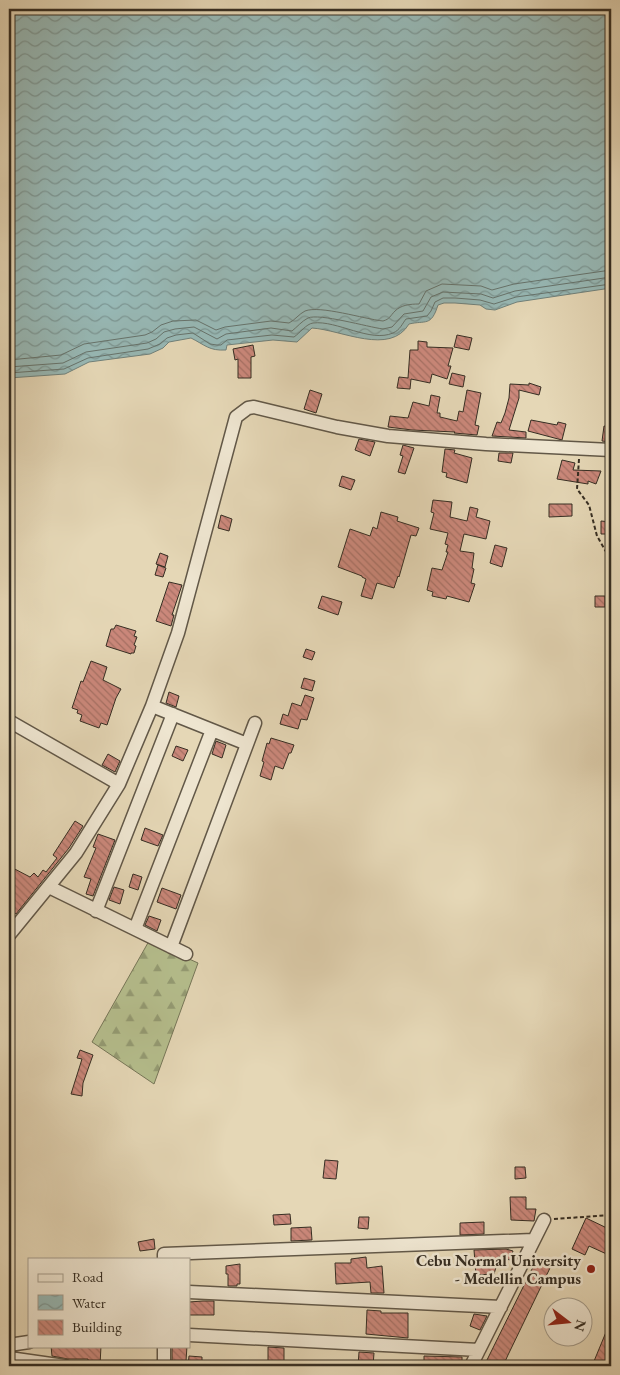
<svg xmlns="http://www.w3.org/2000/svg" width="620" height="1375" font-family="'EB Garamond',serif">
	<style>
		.forest { fill: url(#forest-firs); stroke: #767658 }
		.water { fill: url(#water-waves); stroke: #70817b }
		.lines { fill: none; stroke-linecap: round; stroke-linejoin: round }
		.shore { stroke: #66736c; stroke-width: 1 }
		.building { fill: url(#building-back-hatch); stroke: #362e23 }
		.street-casing { stroke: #625848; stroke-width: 15 }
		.path { stroke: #362e23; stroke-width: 2; stroke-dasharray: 4 2.5; stroke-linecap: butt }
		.street { stroke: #eee5d0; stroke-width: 12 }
		.poi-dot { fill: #8f2418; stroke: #eee5d0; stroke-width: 2 }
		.labels { text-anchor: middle; stroke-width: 5; stroke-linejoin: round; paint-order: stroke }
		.poi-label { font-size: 16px; font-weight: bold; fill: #362e23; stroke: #eee5d0; text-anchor: end }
	</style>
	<defs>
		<pattern id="forest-firs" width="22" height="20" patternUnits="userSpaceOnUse" patternTransform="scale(1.25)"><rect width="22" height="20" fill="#b5be8d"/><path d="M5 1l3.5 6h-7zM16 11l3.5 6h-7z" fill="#949b73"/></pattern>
		<pattern id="water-waves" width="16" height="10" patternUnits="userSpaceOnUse" patternTransform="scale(1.25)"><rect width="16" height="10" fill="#97b8b5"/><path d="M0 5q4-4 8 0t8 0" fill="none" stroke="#7c9693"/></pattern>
		<pattern id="building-back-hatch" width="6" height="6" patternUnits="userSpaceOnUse" patternTransform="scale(1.25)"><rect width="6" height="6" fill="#cb887b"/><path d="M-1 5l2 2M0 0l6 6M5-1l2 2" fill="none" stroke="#a67064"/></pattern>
	</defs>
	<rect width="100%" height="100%" fill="#e5d7b6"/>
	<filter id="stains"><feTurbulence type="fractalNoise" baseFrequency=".004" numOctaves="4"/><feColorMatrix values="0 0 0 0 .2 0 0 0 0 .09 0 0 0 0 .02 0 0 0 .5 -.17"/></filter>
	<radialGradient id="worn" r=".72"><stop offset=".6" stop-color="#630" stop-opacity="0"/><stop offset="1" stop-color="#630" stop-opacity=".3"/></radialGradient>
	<path class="forest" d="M149,941L198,963L154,1084L92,1042Z"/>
	<path class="water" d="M9,9H611V288L517,302L495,310L486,309L480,305L455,303H444L438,305C431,327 426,320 409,324C390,356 342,330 312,328L297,342L273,340L227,345L226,350C209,351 205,345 191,338L169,342L163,348L150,354L89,362L65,374L9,378Z"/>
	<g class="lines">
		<path class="shore" d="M9,360L61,355L84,344L145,335L152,332L161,325L173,321L196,320L216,330L225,327L271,321L289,323C295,320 299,314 305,311C320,305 364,319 383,321C390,319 390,316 395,311C401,305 410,304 419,304L426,291L442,284L481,286L492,290L514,284L611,270
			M9,367L63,363L86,352L147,343L156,339L164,332L175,329L194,327L217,339L226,334L271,328L292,331C297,327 302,321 308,318C319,313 368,327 383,329L392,327L404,314L423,311L431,297L443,292L481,294L493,298L515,291L611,277
			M9,373L64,369L88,358L148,349L160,344L167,338L176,335L193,333L210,344L217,345H221L227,340L272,335L294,337C300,333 306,324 313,323C337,320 370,343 393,333C400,330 402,324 406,319L427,316L431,311L435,302L443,298H455L480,300L494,304L516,297L611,284"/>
	</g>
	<path class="building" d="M457,335L472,338L469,350L454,347Z
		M418,341L427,342V347L453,348L448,366H451L447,379L432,374L430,383L411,379L410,389L397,388L399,377L408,378L410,350H418Z
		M253,345L255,356L251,357V378H238V359L235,360L233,349Z
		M452,373L465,376L463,387L449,384Z
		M529,383L541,387L539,395L519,390V398L509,430L526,432V438L492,436L497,422L501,423L505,413L509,398L510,384L529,385Z
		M310,390L322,394L316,413L304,409Z
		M467,390L481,393L475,425L479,426L477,435L454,433L455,432L412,430L388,427L390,416L408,418L413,402L429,406L431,395L440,397L437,413H440V417L457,421L459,411L463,412Z
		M531,420L557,425L558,422L566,424L562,440L528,431Z
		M604,426L611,427V442L602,441Z
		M359,439L375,442L370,456L355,450Z
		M403,445L414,448L405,474L398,472L403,456L400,455Z
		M445,449L455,450L454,453L472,458L467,483L446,477L447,473L442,472Z
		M499,453H513L511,463L498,461Z
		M562,460L575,463L573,470L601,471L596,484L588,481V484L557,479Z
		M342,476L355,480L351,490L339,486Z
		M433,500L452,502L450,517L467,521L470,507L478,509L476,517L490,521L486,539L464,534L460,551L474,553L472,568L474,569L471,583L475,584L469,602L447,596L446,599L432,596L433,592L427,590L432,568L442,570L448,552H446L448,545L445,544L448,533L430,529L434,513L431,512Z
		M549,504H572V516L549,517Z
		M381,512L398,517L397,521L419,528L416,536L411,535L399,577L398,576L394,588L377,583L372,599L361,596L366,579L362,577V576L338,567L350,529L370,536L373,527L377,529Z
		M221,515L232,519L229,531L218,528Z
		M601,521L611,522V534H601Z
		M495,545L507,548L502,567L490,563Z
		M160,553L168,556L165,567L156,564Z
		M158,565L166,568L163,577L155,575Z
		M169,582L182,585L172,615H174L171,626L156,621Z
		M322,596L342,602L338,615L318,608Z
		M595,596H605V607H595Z
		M116,625L136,631L134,636L137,637L134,645L136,646L134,653H131V654L106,646L111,629H114Z
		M306,649L315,652L312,660L303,657Z
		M91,661L107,667L103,680L121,689L116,698L107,725L101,723L99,728L80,721L82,715L77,713L78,710L72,708L81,681L83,682Z
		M304,678L315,681L312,691L301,688Z
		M169,692L179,696L176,707L166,703Z
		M305,695L314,698L307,720L301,719L298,729L280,724L283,714L288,716L292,703L301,706Z
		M271,738L294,745L291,753H289L283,769L275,766L271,780L260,776L264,762L262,761L267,743L269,744Z
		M216,741L226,745L222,758L212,754Z
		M176,746L188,750L183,761L172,756Z
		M108,754L120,761L115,772L102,765Z
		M75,821L83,826L69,848L16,914L9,909V866L30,877L34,873L38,877L43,870L46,872L57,858L53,855Z
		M145,828L163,835L158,846L141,840Z
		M98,834L115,840L93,896L86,894L91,879L84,877L96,848L93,847Z
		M133,874L142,877L138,890L129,887Z
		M114,887L124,890L120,904L109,900Z
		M162,888L181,895L176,909L157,902Z
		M149,916L161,920L157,931L145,925Z
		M80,1050L93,1055L83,1083L82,1096L71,1094L82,1059L77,1058Z
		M325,1160L338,1161L336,1179L323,1178Z
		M515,1167H525L526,1178L515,1179Z
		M510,1197H526V1209H536L534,1221L511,1220Z
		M290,1214L291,1224L274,1225L273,1215Z
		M359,1217H369L368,1229L358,1228Z
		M586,1218L611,1230V1256L589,1246L585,1255L572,1249Z
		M484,1222V1234L460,1235V1223Z
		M311,1227L312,1240L291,1241V1228Z
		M154,1239L155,1249L140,1251L138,1242Z
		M506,1249L513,1251L510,1260L499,1257L494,1274L476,1275L474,1250Z
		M366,1257L367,1268L382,1266L384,1293H371L370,1282L336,1284L335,1263H351V1259Z
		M537,1259L551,1266L508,1355L503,1366H484Z
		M240,1264V1284H237V1286H228V1274H226V1266Z
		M203,1301H214V1315H189V1302Z
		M367,1310L381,1311V1313H408V1338L366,1334Z
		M474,1314L487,1316L480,1330L470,1326Z
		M611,1320V1366H592Z
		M51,1346H101L100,1365L88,1364V1359H68L52,1356Z
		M172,1346H187L186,1361H172Z
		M268,1347L284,1348V1361H268Z
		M359,1352L374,1353L373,1366H358Z
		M189,1356L202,1357V1366H188Z
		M424,1356L462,1357V1366H424Z"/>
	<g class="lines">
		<defs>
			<path id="street" d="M152,706L247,744
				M9,721L119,784
				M49,887L186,954
				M96,911L173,714
				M135,929L212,730
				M9,935L76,853L119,784L152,706L178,633L236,417L248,408L254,407L337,427L388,436L486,444L611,450
				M171,947L255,723
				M164,1259V1254L533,1240
				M189,1292L501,1307
				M189,1335L479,1350
				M9,1345L29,1342
				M9,1358L65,1366
				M164,1366V1346
				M471,1366L544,1220"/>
		</defs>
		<use href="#street" class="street-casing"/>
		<path class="path" d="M579,459L577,489L589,505L597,536L609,557L611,580
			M554,1219L611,1215"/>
		<use href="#street" class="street"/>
	</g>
	<circle class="poi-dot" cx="591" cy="1269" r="5"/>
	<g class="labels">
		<g class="poi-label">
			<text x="581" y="1266">Cebu Normal University<tspan x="581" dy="18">- Medellin Campus</tspan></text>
		</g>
	</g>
	<rect width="620" height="1375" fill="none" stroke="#e5d7b6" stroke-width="30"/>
	<rect x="10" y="10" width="600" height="1355" fill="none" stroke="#362e23" stroke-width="2.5"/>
	<rect x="15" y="15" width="590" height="1345" fill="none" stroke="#362e23"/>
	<rect x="28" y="1258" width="162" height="90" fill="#eee5d0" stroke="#a49c8b"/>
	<rect x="38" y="1274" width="25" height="8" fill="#eee5d0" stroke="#a49c8b"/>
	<text x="72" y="1282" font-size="15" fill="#362e23">Road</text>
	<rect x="38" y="1295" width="25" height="15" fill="url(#water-waves)" stroke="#a49c8b"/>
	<text x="72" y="1308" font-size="15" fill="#362e23">Water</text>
	<rect x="38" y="1320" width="25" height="15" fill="url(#building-back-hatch)" stroke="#a49c8b"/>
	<text x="72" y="1332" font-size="15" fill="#362e23">Building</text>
	<g transform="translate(568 1322) rotate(106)"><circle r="24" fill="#eee5d0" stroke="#a49c8b"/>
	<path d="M0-4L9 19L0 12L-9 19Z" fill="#8f2418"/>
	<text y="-8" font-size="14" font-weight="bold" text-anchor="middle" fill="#362e23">N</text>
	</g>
	<rect width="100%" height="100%" filter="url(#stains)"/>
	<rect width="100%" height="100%" fill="url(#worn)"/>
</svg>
